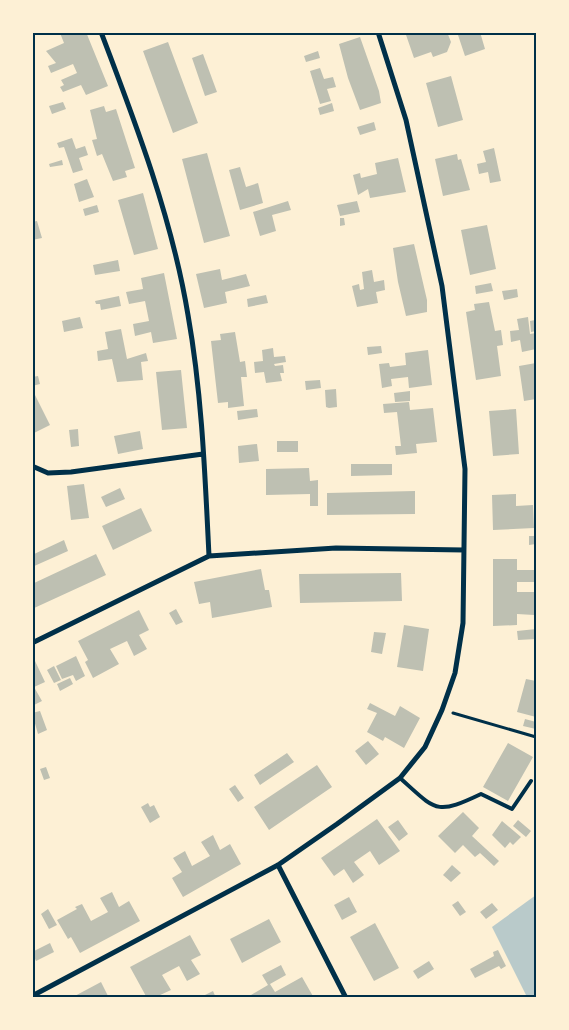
<svg xmlns="http://www.w3.org/2000/svg" width="569" height="1030" font-family="'Fira Sans Condensed',sans-serif">
	<style>
		.green { fill: #b9caca }
		.building { fill: #bec0b2 }
		.lines { fill: none; stroke-linecap: round; stroke-linejoin: round }
		.path { stroke: #003049; stroke-width: 3 }
		.service { stroke: #003049; stroke-width: 4 }
		.minor { stroke: #003049; stroke-width: 5 }
		.neatline { fill: none; stroke: #003049; stroke-width: 2 }
	</style>
	<rect width="100%" height="100%" fill="#fdf0d5"/>
	<path class="green" d="M536,895V997H527L492,927Z"/>
	<path class="building" d="M86,32L108,86L86,95L81,85L63,92L60,87L64,85L61,80L77,73L73,64L51,73L48,66L56,63L46,51L64,43L60,33Z
		M405,32H447L451,42L447,52L433,57L431,52L414,58Z
		M465,32H480L485,49L465,56L458,35Z
		M360,37L379,91L381,103L360,110L348,78L339,44Z
		M168,42L198,123L173,133L143,51Z
		M318,51L320,58L306,62L304,56Z
		M203,54L217,92L205,96L192,58Z
		M320,68L324,79L333,77L336,87L327,89L331,101L320,104L310,71Z
		M451,76L463,120L438,127L426,83Z
		M63,102L66,109L52,114L49,106Z
		M332,103L334,111L320,115L318,108Z
		M104,106L106,112L116,109L135,168L125,171L127,177L113,181L102,154L97,156L92,140L97,139L90,110Z
		M374,122L376,130L360,135L357,127Z
		M72,138L76,149L85,146L88,155L79,158L83,170L73,173L64,147L59,148L57,143Z
		M494,148L501,181L490,183L488,172L479,174L477,164L486,162L483,151Z
		M207,153L230,236L204,243L182,159Z
		M457,154L458,160L461,159L470,190L443,196L435,159Z
		M398,158L406,192L370,198L368,189L358,195L353,175L360,173L361,178L377,174L375,163Z
		M62,160L63,165L50,167L49,164Z
		M240,167L246,187L258,183L263,203L240,210L229,170Z
		M87,179L94,197L79,202L74,184Z
		M143,193L158,249L134,255L118,200Z
		M288,201L291,210L272,215L276,231L260,236L253,212Z
		M357,201L360,212L340,216L337,205Z
		M97,205L99,212L85,216L83,209Z
		M340,218H344L345,225L340,226Z
		M37,221L42,238L32,240V222Z
		M487,225L496,269L470,275L461,230Z
		M414,244L427,300V312L406,316L398,282L393,248Z
		M118,260L120,271L95,275L93,265Z
		M220,269L222,280L246,274L250,286L225,292L227,303L204,308L196,274Z
		M372,270L374,282L384,280L385,290L376,292L378,303L357,307L352,286L359,284L360,290L364,289L362,272Z
		M164,273L177,339L153,343L151,332L135,336L133,324L149,321L145,301L129,304L126,292L143,289L141,278Z
		M491,283L493,291L476,294L475,286Z
		M517,289L518,297L504,300L502,291Z
		M266,295L268,303L248,307L247,299Z
		M119,296L121,306L101,310L100,304H96L95,301Z
		M489,302L495,331L501,330L503,345L497,346L501,376L476,380L466,312L475,310L474,304Z
		M80,317L83,328L64,332L62,321Z
		M528,317L530,334L536,333V349L522,352L520,340L511,342L510,331L519,330L517,319Z
		M535,320L536,331L531,332L530,321Z
		M121,329L127,359L146,353L148,361L141,362L143,380L117,382L112,359L98,361L97,351L108,349L105,332Z
		M235,332L240,362L245,361L247,377H241L244,406L228,408V402L218,403L211,341L221,340L220,334Z
		M381,346L382,353L368,355L367,347Z
		M273,348L274,357L285,356L286,362L274,364L275,366L283,365L284,373H280L282,381L266,383L264,372L255,373L254,362L263,361L262,350Z
		M428,350L432,385L409,388L408,377L391,379L392,386L382,388L379,364L389,363L390,367L406,365L405,353Z
		M536,363V399L524,401L519,366Z
		M181,370L187,428L162,430L156,372Z
		M38,376L40,384L32,386V377Z
		M320,380L321,388L306,390L305,381Z
		M32,389L50,425L32,434Z
		M336,389L337,407L329,408L326,407L325,390Z
		M410,391V401L395,402L394,393Z
		M409,402L410,410L433,408L437,442L416,444L417,453L396,455L395,446H401L397,412L384,413L383,404Z
		M257,409L258,417L238,420L237,411Z
		M516,409L519,454L493,456L489,411Z
		M78,429L79,446L71,447L69,430Z
		M140,431L143,449L118,454L114,436Z
		M277,441H298V452H277Z
		M257,444L259,461L239,463L238,446Z
		M351,464H392V475L351,476Z
		M309,468L310,481L318,480V506H310V494L266,495V469Z
		M84,484L89,518L71,520L67,486Z
		M120,488L125,499L106,507L101,497Z
		M415,491V514L327,515V493Z
		M516,494V506L533,505L534,528L493,530L492,495Z
		M141,508L152,531L113,550L102,526Z
		M529,536H536V544L529,545Z
		M64,540L68,551L32,567V555Z
		M96,554L106,575L32,609V584Z
		M493,559H517V570H534V582H517V592H534V615L517,614V625L493,626Z
		M261,569L265,590H269L272,607L212,618L210,602L199,604L194,582Z
		M401,573L402,601L300,603L299,574Z
		M176,609L183,622L176,625L169,613Z
		M139,610L149,630L139,635L147,649L134,656L127,641L110,649L119,664L93,678L85,662L88,660L78,641Z
		M404,625L429,629L423,671L397,667Z
		M536,629V639L518,640L517,631Z
		M374,632L386,633L382,654L371,652Z
		M76,656L85,676L76,681L73,675L62,679L56,666Z
		M35,661L45,682L34,687L42,701L32,706V663Z
		M54,666L61,680L54,683L47,670Z
		M70,678L73,684L60,691L57,684Z
		M526,679L536,681V717L517,712Z
		M370,703L395,716L400,706L420,718L404,748L385,737L383,741L367,732L377,713L367,709Z
		M40,711L47,730L38,734L32,713Z
		M525,719L536,722V729L523,726Z
		M368,741L379,754L366,765L355,751Z
		M508,743L533,757L508,801L483,787Z
		M287,753L294,762L260,785L254,775Z
		M317,765L332,787L269,830L254,807Z
		M46,767L50,778L44,780L40,769Z
		M235,785L244,798L238,802L229,789Z
		M148,803L150,807L154,805L160,817L150,823L141,807Z
		M463,812L479,828L472,836L499,861L494,866L480,853L475,857L463,845L455,853L438,836Z
		M377,819L400,851L379,865L370,851L354,862L364,875L353,883L344,869L334,876L321,858Z
		M398,820L408,834L399,841L388,827Z
		M518,820L531,831L526,837L513,826Z
		M502,821L521,837L513,845L510,842L505,848L492,835Z
		M213,835L220,850L230,844L241,864L183,897L172,878L182,872L173,858L185,851L192,866L210,856L201,842Z
		M452,865L461,873L451,882L443,875Z
		M112,892L119,907L129,901L140,921L80,953L71,937L68,939L57,920L77,909L75,907L82,904L91,921L108,912L100,898Z
		M349,897L357,912L342,920L334,905Z
		M458,901L466,912L460,916L452,905Z
		M492,903L498,910L486,919L480,912Z
		M48,909L57,925L49,929L41,914Z
		M269,919L281,942L242,963L230,939Z
		M375,923L399,968L374,981L350,937Z
		M190,935L201,955L191,960L200,974L187,981L179,966L162,975L171,990L158,996L147,998L130,967Z
		M50,943L54,952L36,961L32,952Z
		M498,950L506,966L501,969L499,966L475,978L470,969L494,956L493,952Z
		M429,961L434,969L418,979L413,971Z
		M281,965L286,975L270,984L275,992L302,977L314,998H252L251,995L268,985L262,975Z
		M101,982L109,998H71Z
		M213,991L216,998H207L205,995Z"/>
	<g class="lines">
		<path class="path" d="M453,713L536,737"/>
		<path class="service" d="M400,778C436,810 435,816 481,794L512,809L531,781"/>
		<path class="minor" d="M101,32C136,124 172,218 188,315C202,394 205,475 209,556
			M32,466L48,473L71,472L203,454
			M32,643L209,556L336,548L464,550
			M278,865L346,998
			M32,996L278,865L337,824L400,778L425,747L442,710L455,673L463,623L465,469L442,286L406,120L378,32"/>
	</g>
	<rect width="569" height="1030" fill="none" stroke="#fdf0d5" stroke-width="68"/>
	<rect x="34" y="34" width="501" height="962" class="neatline"/>
</svg>
